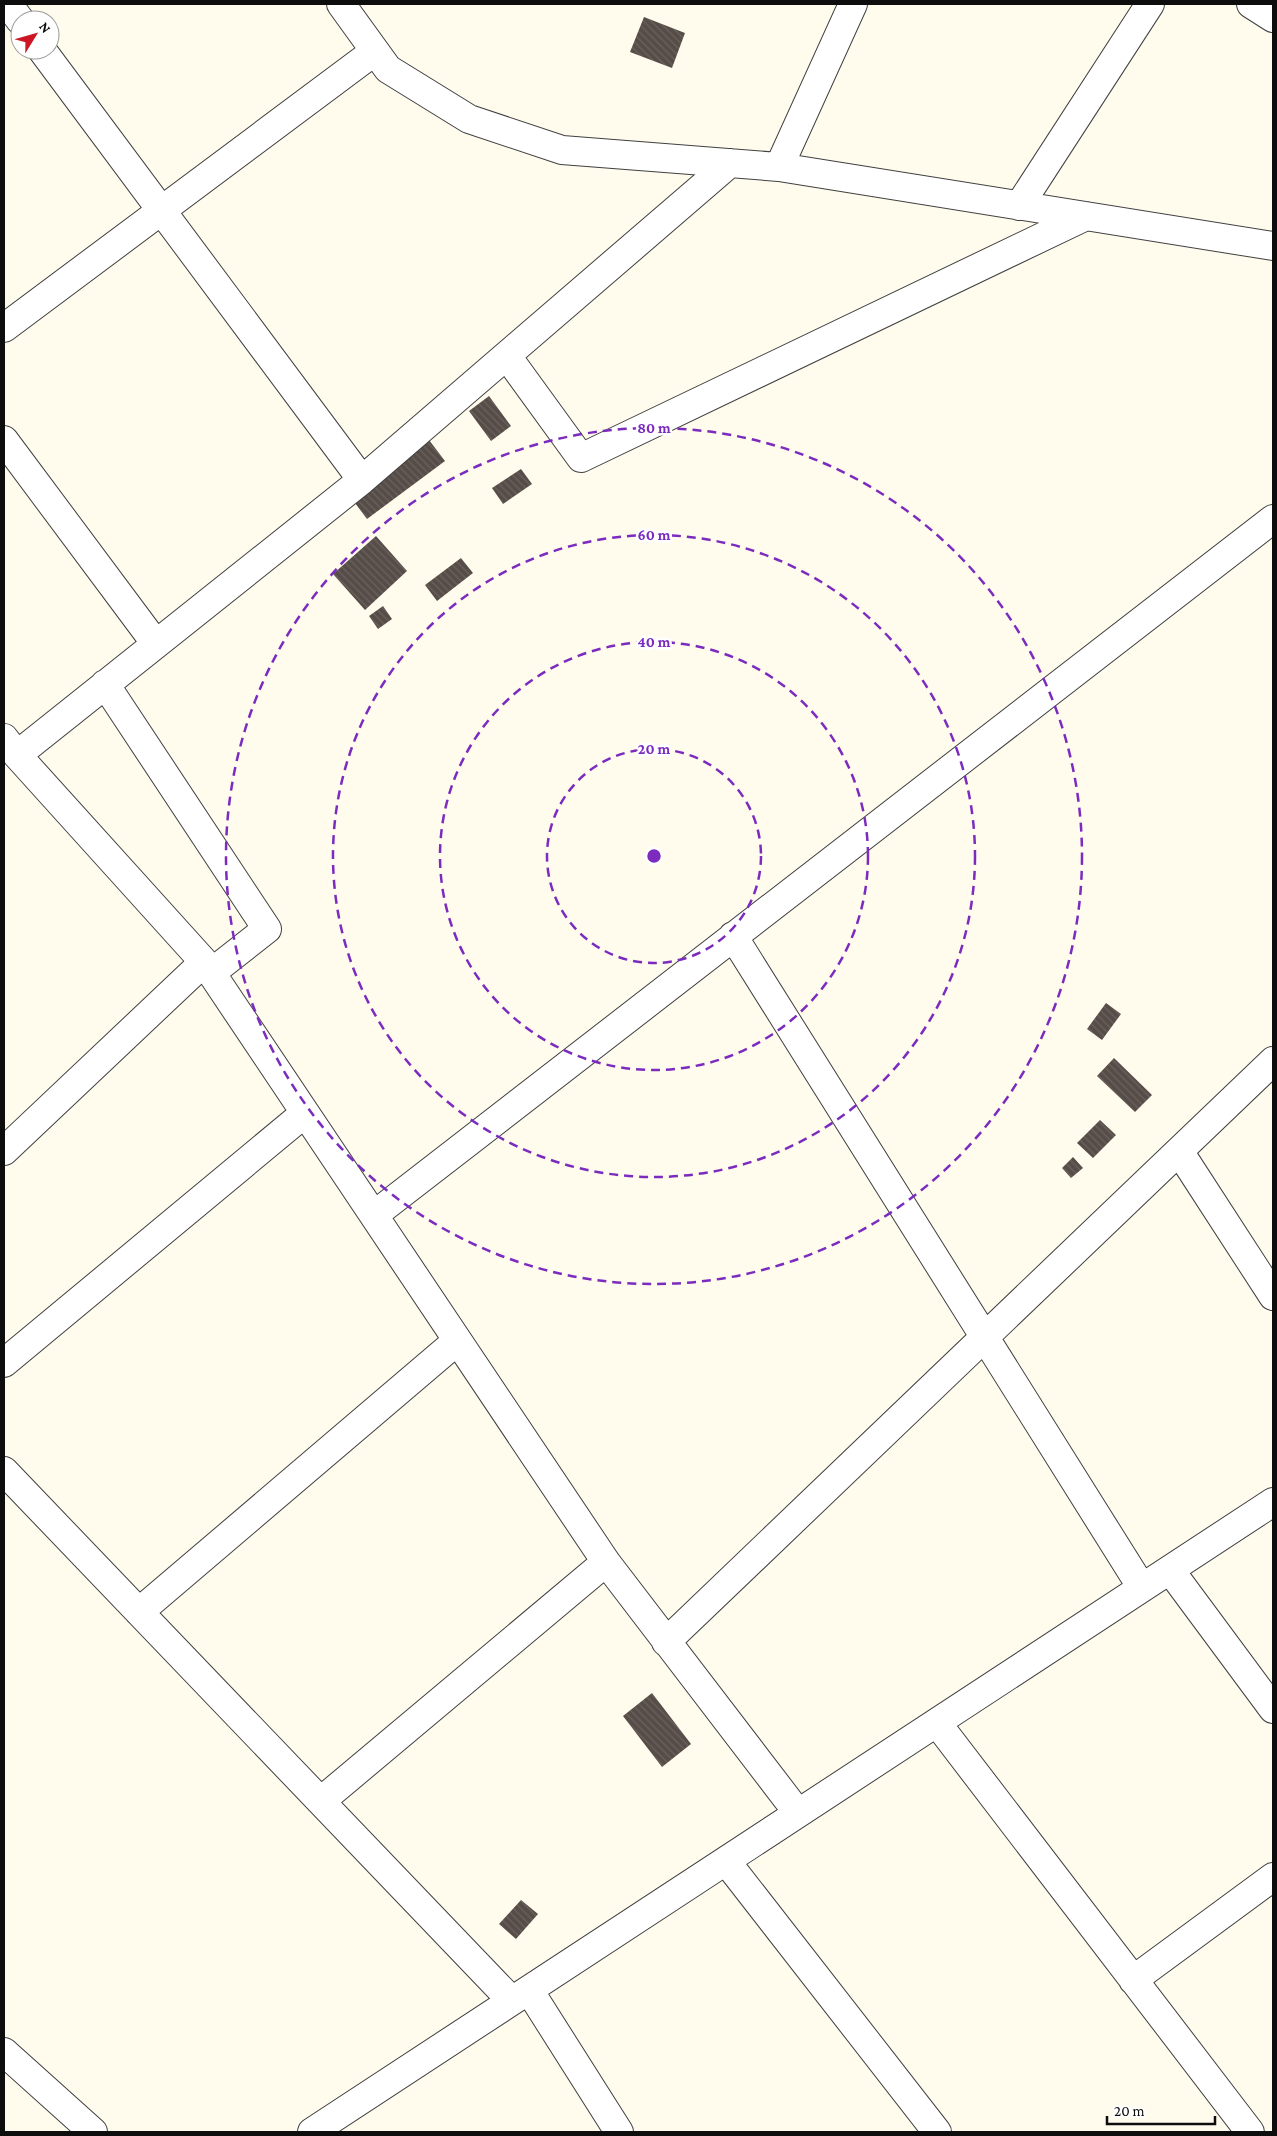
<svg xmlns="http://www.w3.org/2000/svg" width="1277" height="2136" font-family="'Crimson Pro',serif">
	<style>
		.building { fill: url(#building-back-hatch) }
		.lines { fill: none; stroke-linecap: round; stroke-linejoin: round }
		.minor-casing { stroke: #404040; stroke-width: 30 }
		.minor { stroke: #fff; stroke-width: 28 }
		.ring { fill: none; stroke: #7b2cbf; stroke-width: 2.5; stroke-dasharray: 9 6 }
		.centre { fill: #7b2cbf; stroke: #fff; stroke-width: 2.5 }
		.ring-label { font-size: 15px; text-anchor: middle; font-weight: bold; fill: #7b2cbf; stroke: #fff; stroke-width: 5; stroke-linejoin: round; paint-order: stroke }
	</style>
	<defs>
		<pattern id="building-back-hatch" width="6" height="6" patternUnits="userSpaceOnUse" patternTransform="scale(1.25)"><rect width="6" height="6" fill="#574d48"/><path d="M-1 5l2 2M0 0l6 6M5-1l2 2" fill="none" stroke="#6a625e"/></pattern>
	</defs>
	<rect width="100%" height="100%" fill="#fffbed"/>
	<path class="building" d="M644,17L685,33L672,68L630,52Z
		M489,396L511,426L491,441L469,411Z
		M429,440L445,461L367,519L352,499Z
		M521,469L532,484L503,504L492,488Z
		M376,536L407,571L365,610L333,574Z
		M461,558L473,573L437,601L425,585Z
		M383,606L392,619L378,629L369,616Z
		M1106,1003L1121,1014L1102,1040L1087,1029Z
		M1114,1058L1152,1095L1135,1112L1097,1076Z
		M1100,1120L1116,1135L1093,1158L1077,1143Z
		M1073,1157L1083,1168L1071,1178L1062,1168Z
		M652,1693L691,1744L662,1767L623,1716Z
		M521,1900L538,1914L516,1939L499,1924Z"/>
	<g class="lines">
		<defs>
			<path id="minor" d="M8,4L20,20
				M341,4L388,69L469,119L562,150L779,167L1273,246
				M1251,4L1273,18
				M42,50L362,480
				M779,167L853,4
				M1019,206L1150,4
				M4,328L375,51
				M507,356L581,458L1086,216
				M4,440L156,644
				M105,684L267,929L211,973
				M4,738L17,755L204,962L606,1562L798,1813
				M17,755L362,480L730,163
				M733,936L1142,1588
				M4,1151L204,962
				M1179,1151L1273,1296
				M374,1215L1273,519
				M4,1363L305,1113
				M4,1471L512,2001
				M1170,1570L1273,1709
				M139,1612L457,1341
				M666,1642L1273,1061
				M937,1723L1250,2132
				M321,1801L606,1562
				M726,1861L937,2132
				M1133,1980L1273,1877
				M529,1990L619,2132
				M4,2052L93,2132
				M312,2132L1273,1502"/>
		</defs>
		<use href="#minor" class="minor-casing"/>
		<use href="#minor" class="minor"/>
	</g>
	<g class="ring">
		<circle cx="654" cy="856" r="107"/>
		<circle cx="654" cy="856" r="214"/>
		<circle cx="654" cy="856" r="321"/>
		<circle cx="654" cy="856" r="428"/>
	</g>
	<circle cx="654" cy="856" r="8" class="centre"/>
	<g class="ring-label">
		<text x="654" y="433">80 m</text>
		<text x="654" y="540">60 m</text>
		<text x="654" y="647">40 m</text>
		<text x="654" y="754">20 m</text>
	</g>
	<rect width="1277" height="2136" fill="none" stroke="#0d0d0d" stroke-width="10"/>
	<g transform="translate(35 35) rotate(53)"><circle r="24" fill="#ffffff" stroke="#9e9e9e"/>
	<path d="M0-4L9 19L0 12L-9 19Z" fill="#cc1624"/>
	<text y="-8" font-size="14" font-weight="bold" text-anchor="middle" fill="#0d0d0d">N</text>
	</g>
	<path d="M1107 2116v8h108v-8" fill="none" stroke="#0d0d0d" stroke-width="2.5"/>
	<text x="1114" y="2116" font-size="15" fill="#0d0d0d" stroke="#ffffff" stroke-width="4" paint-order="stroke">20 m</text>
</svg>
